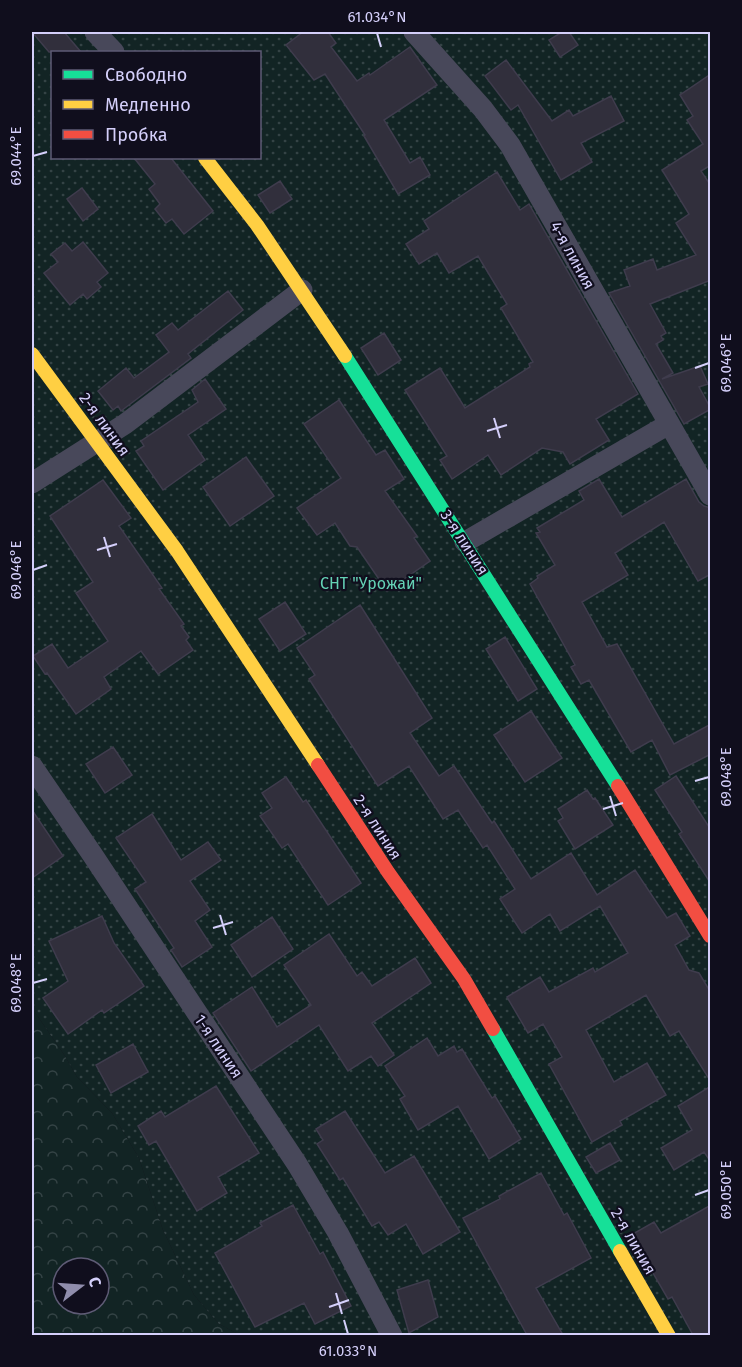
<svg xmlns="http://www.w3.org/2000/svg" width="742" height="1367" font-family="'Fira Sans',sans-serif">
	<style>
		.forest { fill: url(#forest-crowns); fill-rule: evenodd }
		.garden { fill: url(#garden-dots); fill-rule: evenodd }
		.building { fill: #312f3c; stroke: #3f3c4d; stroke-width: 1.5 }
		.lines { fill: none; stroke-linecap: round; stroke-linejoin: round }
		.street { stroke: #48485a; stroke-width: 21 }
		.fast { stroke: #16e098; stroke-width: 14 }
		.slow { stroke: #ffcf43; stroke-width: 14 }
		.jam { stroke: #f24e42; stroke-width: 14 }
		.ticks { fill: none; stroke: #d4cffa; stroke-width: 2 }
		.labels { text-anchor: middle; stroke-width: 4.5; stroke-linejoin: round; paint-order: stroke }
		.street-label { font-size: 16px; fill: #d4cffa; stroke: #100e1d }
		.park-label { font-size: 16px; fill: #64d2b5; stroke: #100e1d }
		.neatline { fill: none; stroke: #d4cffa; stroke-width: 2 }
		.ticks-label { font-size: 15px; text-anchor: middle; fill: #d4cffa }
	</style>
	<defs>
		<pattern id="forest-crowns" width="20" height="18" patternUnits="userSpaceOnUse" patternTransform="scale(1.5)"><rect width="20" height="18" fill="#122424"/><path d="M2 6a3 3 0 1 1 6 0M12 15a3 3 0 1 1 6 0" fill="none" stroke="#344345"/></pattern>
		<pattern id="garden-dots" width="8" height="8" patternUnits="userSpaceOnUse" patternTransform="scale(1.5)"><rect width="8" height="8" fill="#122424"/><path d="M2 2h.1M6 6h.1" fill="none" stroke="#344345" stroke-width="1.8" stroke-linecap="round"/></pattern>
	</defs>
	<rect width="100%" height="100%" fill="#13121a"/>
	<path class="forest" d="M32,1008L65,1056L77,1077L112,1113L139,1158L163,1230L194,1295L219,1324L240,1335H32ZM63,1268H99V1304H63Z"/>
	<path class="garden" d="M32,32H710V1335H240L219,1324L194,1295L163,1230L139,1158L112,1113L77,1077L65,1056L32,1008ZM52,52H260V158H52Z"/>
	<path class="building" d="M32,32H64L81,52H49Z
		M303,32H328L336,43L331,47L357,81L369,73L370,75L410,47L437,85L384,120L410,163L420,157L430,175L398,194L364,136L365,135L325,74L314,80L286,45Z
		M562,32H569L578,45L560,57L549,40Z
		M506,60L552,121L569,110L573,116L611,96L624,121L581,143L592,162L561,180L518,105L511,110L485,76Z
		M711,74V165L701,171L711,186V280L650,304L666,333L661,336L663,340L656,344L673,373L662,379L700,366L708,384L699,387L711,409L684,424L609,293L630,286L624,270L653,259L657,270L696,255L676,223L689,214L662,170L703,144L687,120L693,116L680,95Z
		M134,158H171L213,211L184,234L172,219L166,223L155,209L160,204L149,189L155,184Z
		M497,172L520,210L529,204L638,394L596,419L609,440L570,464L563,452L542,448L501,475L488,455L452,479L440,460L447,456L405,390L440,368L465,408L530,367L529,364L533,362L501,308L507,304L478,256L449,273L437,253L419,264L406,244L429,229L424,221Z
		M280,181L292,199L270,213L258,195Z
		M82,188L98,209L83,221L67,199Z
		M83,242L108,273L97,282L101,287L87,299L83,294L70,305L44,273L58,262L51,254L65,243L72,251Z
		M228,291L243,310L188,354L191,358L121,411L118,406L113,410L98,391L126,368L134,378L169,352L156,335L172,323L178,330Z
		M384,333L401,360L378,375L361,348Z
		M205,379L226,409L188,435L205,460L163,490L136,451L144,446L141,441L198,402L192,390Z
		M339,400L376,455L385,450L404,479L385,491L417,536L414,538L430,561L387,591L357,547L350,546L335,523L317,535L297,508L341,478L304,424Z
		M246,457L274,496L230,526L203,487Z
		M599,479L622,517L686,479L699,502L704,506L711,508V574L698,581L664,522L615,553L628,575L582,602L607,647L617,644L674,744L711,724V754L670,775L652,740L631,752L589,680L581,684L571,667L575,665L530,584L538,578L537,576L555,565L536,533L540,532L537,528L584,500L579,491Z
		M103,480L131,518L119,526L162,588L159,589L184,624L181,626L189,637L186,640L193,650L158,674L141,651L104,677L111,689L76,714L47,673L45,674L33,656L52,644L68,668L108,641L76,593L93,582L50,516Z
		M285,602L306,634L280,651L259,619Z
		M360,605L432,718L410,733L439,776L454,766L492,823L494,821L531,879L571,853L597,895L635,870L667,918L676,913L690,936L675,945L689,970L699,973L711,993V1082L679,1031L670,1036L646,995L586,1030L614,1082L647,1063L666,1095L620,1121L622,1125L592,1142L549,1064L562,1057L543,1024L528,1033L507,997L540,977L549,992L593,968L595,972L628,953L600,906L560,931L550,914L522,933L500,899L515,889L487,845L483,848L458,810L443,819L409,766L378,786L309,679L315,675L297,648Z
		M505,637L537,689L518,701L486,649Z
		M531,711L562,758L525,782L494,735Z
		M113,747L132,775L105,793L86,764Z
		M676,776L711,830V884L679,834L682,832L655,790Z
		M286,777L303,802L306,800L361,883L328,905L288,844L282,848L260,816L272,808L262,793Z
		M587,790L593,799L595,798L613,825L575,849L558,821L563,818L558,809Z
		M32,810L63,856L32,878Z
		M152,814L181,860L208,842L221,860L190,881L210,910L195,921L212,947L182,967L171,950L174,948L135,889L146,882L116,838Z
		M102,916L114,943L144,986L104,1013L102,1010L68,1034L43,998L68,981L49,941Z
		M272,917L293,949L252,977L231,945Z
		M329,934L357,976L362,972L372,986L415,958L431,983L372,1023L394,1055L378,1066L371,1056L348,1071L319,1025L251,1071L213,1013L252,987L277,1027L311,1005L284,965Z
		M427,1038L438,1056L454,1046L457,1052L462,1049L492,1098L495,1096L521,1139L489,1159L458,1106L418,1130L400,1099L405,1096L385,1066Z
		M133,1044L148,1072L111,1093L96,1065Z
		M216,1086L259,1153L218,1177L227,1193L197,1211L156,1141L149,1145L138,1126L161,1111L165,1117Z
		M711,1086V1162L704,1152L674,1170L661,1148L692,1130L678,1106Z
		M345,1111L385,1173L414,1156L460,1232L423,1254L406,1224L388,1235L379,1222L372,1226L343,1178L340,1180L317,1144L323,1140L316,1129Z
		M610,1143L620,1160L596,1173L586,1157Z
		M541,1173L564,1215L567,1213L591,1258L536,1288L563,1335H527L463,1218L500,1199L499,1196Z
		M293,1205L320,1254L323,1252L351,1306L315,1324L304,1303L255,1327L215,1253L262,1226L260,1223Z
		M711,1205V1335H693L672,1297L668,1299L631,1235L654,1222L661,1233Z
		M428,1280L438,1317L409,1333L397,1290Z"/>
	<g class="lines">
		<path class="street" d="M95,32L114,52
			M414,32L483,109L510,145L710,495
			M32,483L125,424L302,290
			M465,542L669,424
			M32,766L92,854L297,1164L338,1233L392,1336"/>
		<path class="fast" d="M345,356L618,786
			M493,1029L620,1251"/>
		<path class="slow" d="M205,158L257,225L345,356
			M32,354L177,551L318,765
			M620,1251L669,1336"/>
		<path class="jam" d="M318,765L388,872L464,979L493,1029
			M618,786L710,936"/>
	</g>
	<path class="ticks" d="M377,33L381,47M33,156L47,152M695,368L709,363M494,418L500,438M487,431L507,425M104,537L110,557M97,550L117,544M33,570L47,565M695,781L709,777M610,796L616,816M603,809L623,803M220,915L226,935M213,928L233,922M33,983L47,979M695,1195L709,1190M336,1293L342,1314M329,1307L349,1300M344,1320L348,1334"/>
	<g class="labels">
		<g class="street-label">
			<text transform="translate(573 255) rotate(61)" y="6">4-я линия</text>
			<text transform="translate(105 424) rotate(54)" y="6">2-я линия</text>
			<text transform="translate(465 542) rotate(57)" y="6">3-я линия</text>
			<text transform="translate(378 827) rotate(57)" y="6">2-я линия</text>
			<text transform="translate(219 1046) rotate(56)" y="6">1-я линия</text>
			<text transform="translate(634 1241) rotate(60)" y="6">2-я линия</text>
		</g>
		<g class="park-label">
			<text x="371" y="589">СНТ "Урожай"</text>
		</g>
	</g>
	<rect width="742" height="1367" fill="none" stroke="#100e1d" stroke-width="66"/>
	<rect x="51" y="51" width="210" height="108" fill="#100e1d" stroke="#5e5b75" stroke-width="1.5"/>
	<rect x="63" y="70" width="30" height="9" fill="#16e098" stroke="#5e5b75" stroke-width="1.5"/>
	<text x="105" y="81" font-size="18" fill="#d4cffa">Свободно</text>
	<rect x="63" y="100" width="30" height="9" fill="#ffcf43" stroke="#5e5b75" stroke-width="1.5"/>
	<text x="105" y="111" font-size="18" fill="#d4cffa">Медленно</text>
	<rect x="63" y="130" width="30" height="9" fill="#f24e42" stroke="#5e5b75" stroke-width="1.5"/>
	<text x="105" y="141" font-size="18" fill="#d4cffa">Пробка</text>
	<g transform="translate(81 1286) rotate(73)"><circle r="28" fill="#100e1d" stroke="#5e5b75" stroke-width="1.5"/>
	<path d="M0-4.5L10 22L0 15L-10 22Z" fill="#908dac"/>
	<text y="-9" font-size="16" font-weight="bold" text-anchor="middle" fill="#d4cffa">С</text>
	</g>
	<rect x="33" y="33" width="676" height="1301" class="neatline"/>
	<g class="ticks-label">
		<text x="377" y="22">61.034°N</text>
		<text transform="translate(16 156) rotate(-90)" y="5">69.044°E</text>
		<text transform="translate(726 363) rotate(-90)" y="5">69.046°E</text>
		<text transform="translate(16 570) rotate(-90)" y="5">69.046°E</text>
		<text transform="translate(726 777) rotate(-90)" y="5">69.048°E</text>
		<text transform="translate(16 983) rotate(-90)" y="5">69.048°E</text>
		<text transform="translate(726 1190) rotate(-90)" y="5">69.050°E</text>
		<text x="348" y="1356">61.033°N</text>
	</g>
</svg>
